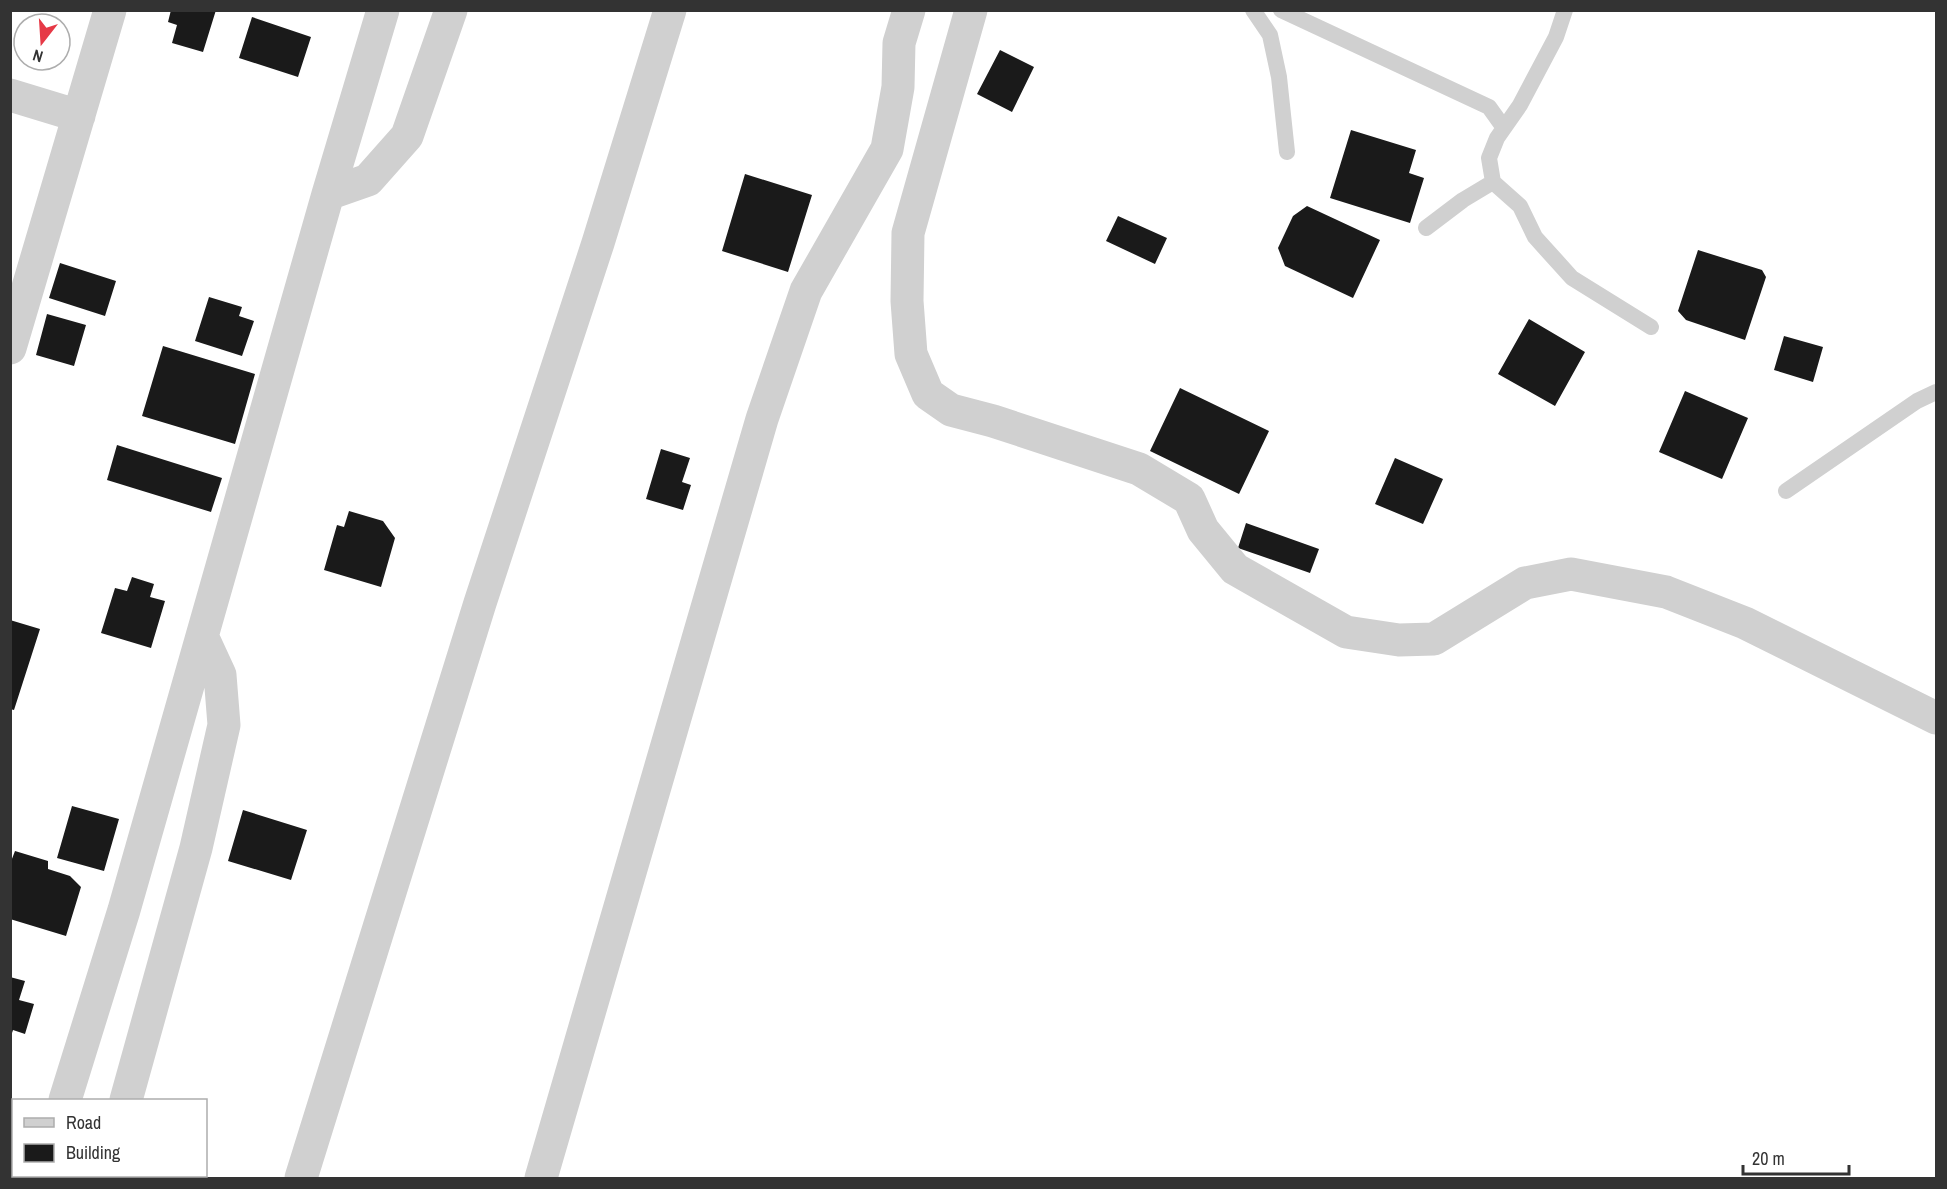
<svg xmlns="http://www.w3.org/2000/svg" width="1947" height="1189" font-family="'Archivo Narrow',sans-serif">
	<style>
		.building { fill: #1a1a1a }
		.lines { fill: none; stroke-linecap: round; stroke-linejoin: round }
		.service { stroke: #d0d0d0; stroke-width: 16 }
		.minor { stroke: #d0d0d0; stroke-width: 33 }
	</style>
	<rect width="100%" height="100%" fill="#fff"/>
	<path class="building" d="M171,10H216L203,52L172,43L177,25L168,22Z
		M252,17L311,37L298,77L239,58Z
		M1000,50L1034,67L1012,112L977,94Z
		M1351,130L1416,150L1409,173L1424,178L1410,223L1330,198Z
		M745,174L812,195L788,272L722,251Z
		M1307,206L1380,240L1353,298L1285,266L1278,248L1293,216Z
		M1118,216L1167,238L1155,264L1106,241Z
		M1698,250L1762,270L1766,277L1745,340L1686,320L1678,311Z
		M60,263L116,281L105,316L49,298Z
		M209,297L242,307L239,316L254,321L242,356L195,341Z
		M47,314L86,325L74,366L36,355Z
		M1529,319L1585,352L1555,406L1498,374Z
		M1784,336L1823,347L1813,382L1774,370Z
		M163,346L255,374L235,444L142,416Z
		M1180,388L1269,431L1239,494L1150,451Z
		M1685,391L1748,418L1722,479L1659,452Z
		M117,445L222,478L211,512L107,480Z
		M661,449L690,458L682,482L691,485L683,510L646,499Z
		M1395,458L1443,479L1423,524L1375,504Z
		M349,511L383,521L395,538L381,587L324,570L337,525L344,527Z
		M1246,523L1319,549L1310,573L1238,548Z
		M132,577L154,584L150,597L165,601L151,648L101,633L115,588L127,591Z
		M10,620L40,629L14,710L10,709Z
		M72,806L119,819L104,871L57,858Z
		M243,810L307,830L291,880L228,861Z
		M15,851L48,861V869L70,876L81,887L66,936L10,919V864Z
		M10,977L25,981L19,1000L34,1004L25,1034L13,1030L11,1036Z"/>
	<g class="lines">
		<path class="service" d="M1253,10L1270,35L1279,77L1287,152
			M1281,10L1489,107L1504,128
			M1565,10L1556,37L1520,105L1497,138L1489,158L1493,182L1520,206L1535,237L1572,278L1651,327
			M1426,228L1463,200L1493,182
			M1786,491L1917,401L1936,392"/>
		<path class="minor" d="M971,10L908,233L907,301L911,354L928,394L951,410L993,421L1139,469L1189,499L1203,530L1235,569L1346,632L1399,640L1434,639L1525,583L1571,574L1666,592L1745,623L1936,718
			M10,95L79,116
			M328,194L368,180L407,136L451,10
			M10,348L110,10
			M65,1100L124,910L328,194L383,10
			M126,1100L196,848L224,725L220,675L202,636
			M41,1178L42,1176
			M104,1178V1176
			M301,1178L480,603L598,243L670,10
			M541,1178L762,419L806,291L887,149L898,87L899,43L909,10"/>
	</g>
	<rect width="1947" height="1189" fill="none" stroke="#333333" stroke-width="24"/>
	<rect x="12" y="1099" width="195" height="78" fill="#ffffff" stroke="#adadad" stroke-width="1.5"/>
	<rect x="24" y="1118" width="30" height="9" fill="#d0d0d0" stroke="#adadad" stroke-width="1.5"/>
	<text x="66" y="1129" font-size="18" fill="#333333">Road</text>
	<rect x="24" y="1144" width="30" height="18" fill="#1a1a1a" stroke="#adadad" stroke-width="1.5"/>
	<text x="66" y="1159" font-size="18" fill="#333333">Building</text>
	<g transform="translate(42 42) rotate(197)"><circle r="28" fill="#ffffff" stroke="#adadad" stroke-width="1.5"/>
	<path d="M0-4.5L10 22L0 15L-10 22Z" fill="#e63946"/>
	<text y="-9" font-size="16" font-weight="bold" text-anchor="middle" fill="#333333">N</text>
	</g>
	<path d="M1743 1165v9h106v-9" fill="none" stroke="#333333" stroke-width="3"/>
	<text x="1752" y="1165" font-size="18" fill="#333333" stroke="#ffffff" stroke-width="4.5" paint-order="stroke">20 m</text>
</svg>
